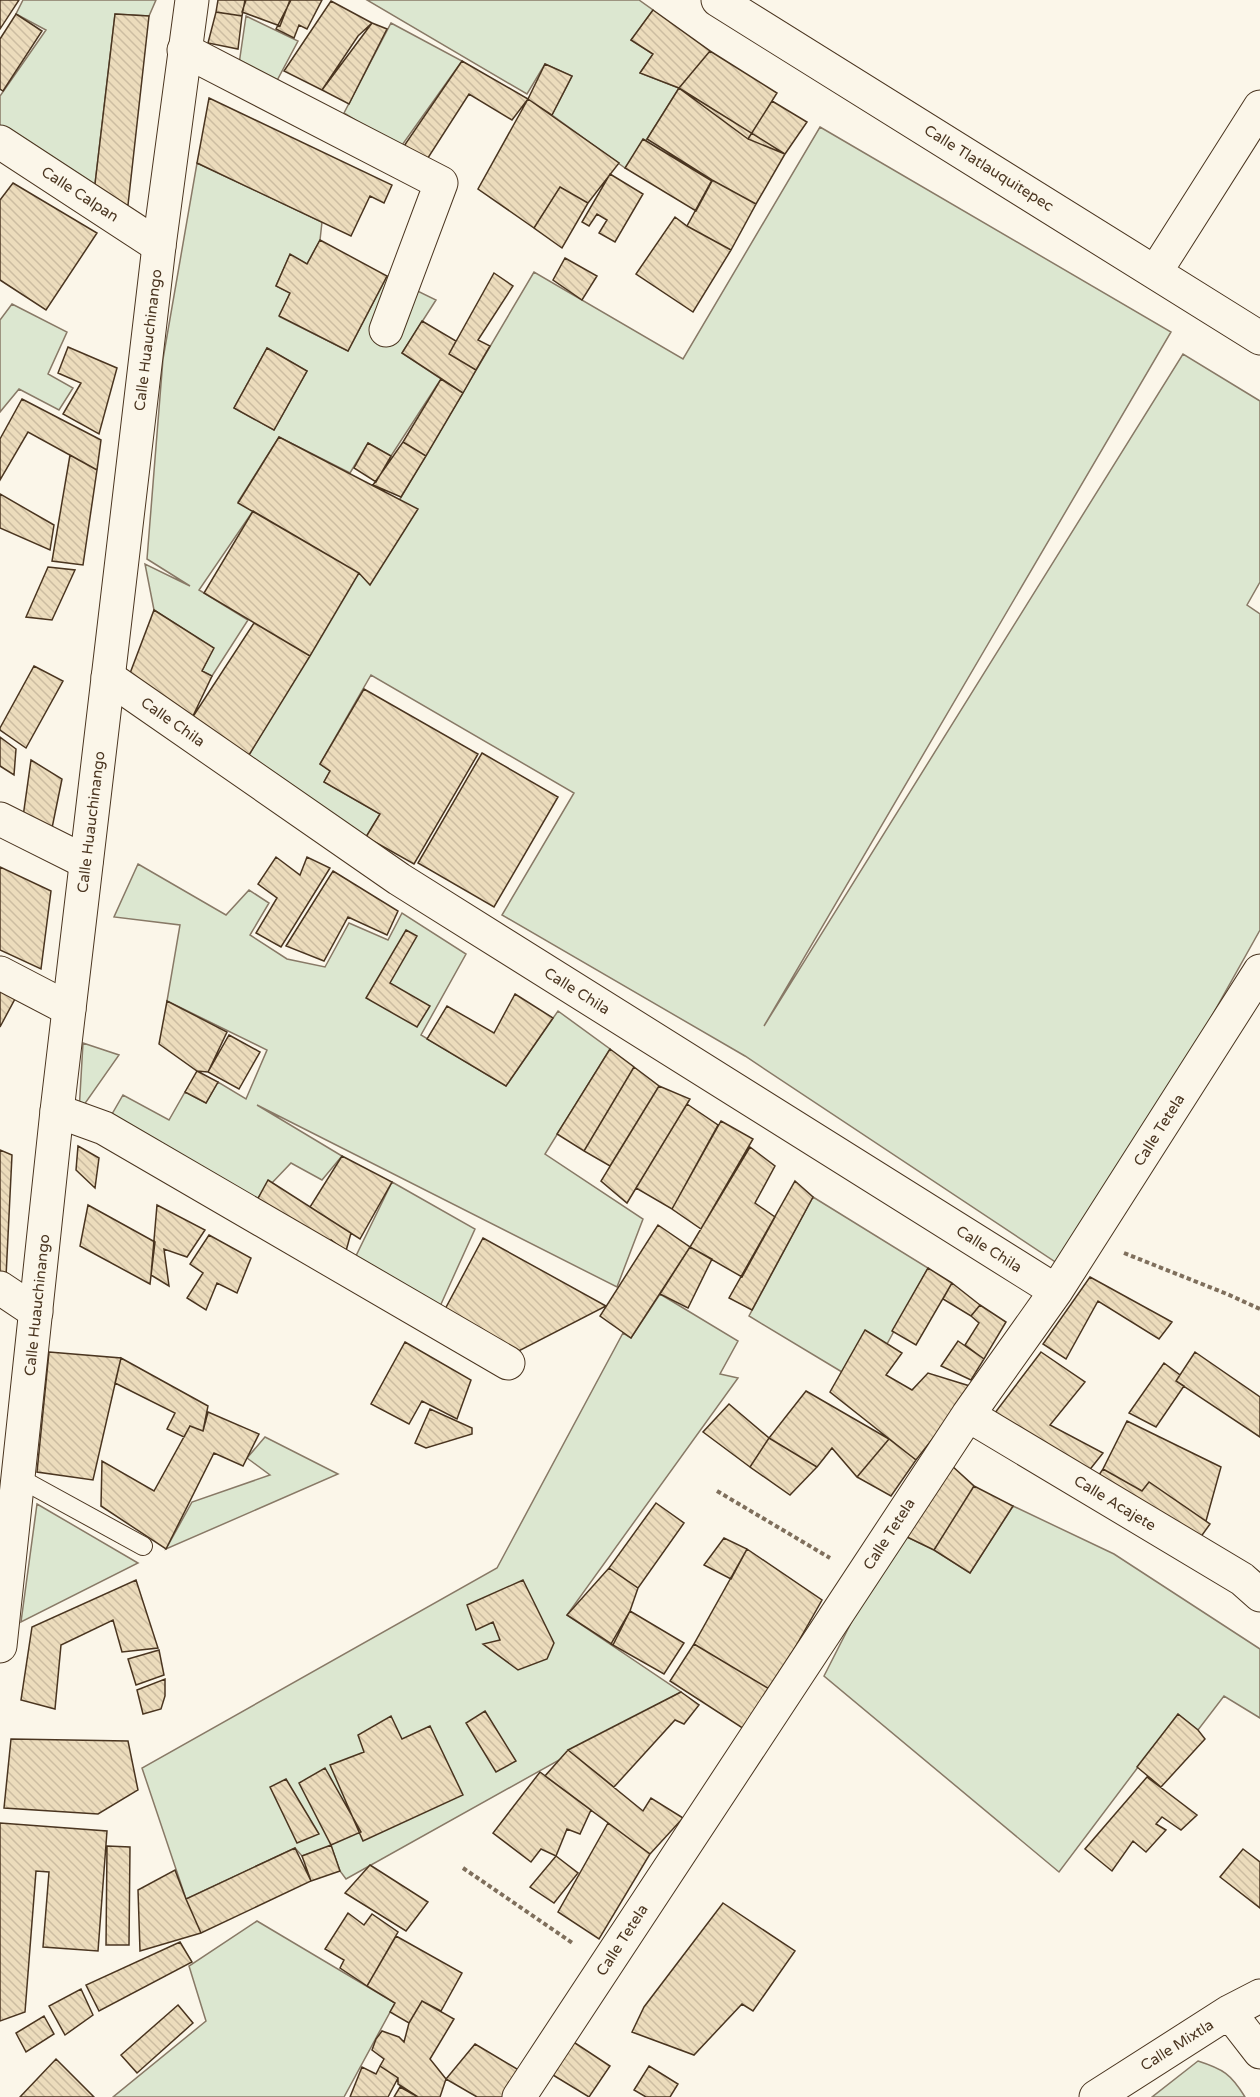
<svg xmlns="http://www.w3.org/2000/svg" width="1260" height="2097" font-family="'Varela Round',sans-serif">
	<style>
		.green { fill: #dce7d0; stroke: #887966; stroke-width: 1.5; fill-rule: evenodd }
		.building { fill: url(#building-back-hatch); stroke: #4a3520; stroke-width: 1.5 }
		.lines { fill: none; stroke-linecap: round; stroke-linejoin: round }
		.lane-casing { stroke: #4a3520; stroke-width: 20 }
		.street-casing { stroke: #4a3520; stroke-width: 35 }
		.secondary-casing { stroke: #4a3520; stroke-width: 35 }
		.path { stroke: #7f6f5c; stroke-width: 4; stroke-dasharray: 4.5 3; stroke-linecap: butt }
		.lane { stroke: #fbf6e9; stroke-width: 18 }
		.street { stroke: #fbf6e9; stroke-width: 33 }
		.secondary { stroke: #fbf6e9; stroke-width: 33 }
		.labels { text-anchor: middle; stroke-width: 4.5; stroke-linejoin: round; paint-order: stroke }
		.street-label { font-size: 15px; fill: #4a3520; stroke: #fbf6e9 }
	</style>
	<defs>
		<pattern id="building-back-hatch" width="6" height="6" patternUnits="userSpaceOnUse" patternTransform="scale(1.5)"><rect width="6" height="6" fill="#ecdcbc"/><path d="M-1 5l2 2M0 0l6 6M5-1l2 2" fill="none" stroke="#ccbda1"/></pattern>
	</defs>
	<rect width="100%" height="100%" fill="#fbf6e9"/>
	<path class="green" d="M23,0H156L149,16L115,14L93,201L0,136V96L46,30L16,14Z
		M367,0H639L653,10L631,40L653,54L640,73L679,88L647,139L625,168L552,115L572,76L545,64L527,94Z
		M246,16L298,41L273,88L238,71Z
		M391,23L462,61L400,148L344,113Z
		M820,127L1171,332L764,1026L1183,354L1260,401V582L1247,605L1260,614V930L1069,1271L745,1056L502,915L574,793L371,675L320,764L330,771L324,782L380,814L366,837L249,755L534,272L683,359Z
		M197,163L322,222L320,240L307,264L290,255L276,286L290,293L280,317L348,351L387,276L436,300L402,353L441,379L391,456L368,443L350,473L279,437L238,502L253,511L199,590L248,620L212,676L202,671L213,648L154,610L145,564L190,586L147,559L163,359ZM267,348L307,371L274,430L234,408Z
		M12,304L67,332L48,374L73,388L59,410L19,389L0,412V320Z
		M138,864L226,915L249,890L269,903L250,935L287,959L325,967L349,923L388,940L402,913L466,954L421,1035L506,1086L558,1011L610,1049L545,1154L643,1219L617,1287L257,1105L342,1156L322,1180L291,1163L248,1208L104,1128L123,1095L169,1120L185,1092L206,1103L218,1082L246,1099L267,1050L167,1001L180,925L114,917Z
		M83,1043L119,1055L79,1112Z
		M392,1182L475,1229L437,1313L353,1262Z
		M813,1197L928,1268L887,1344L842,1372L749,1316Z
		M660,1294L738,1341L720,1374L738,1378L567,1615L681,1692L346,1879L340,1871L331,1846L302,1856L295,1848L186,1899L142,1768L497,1568L623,1333L631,1338Z
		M265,1437L338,1474L166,1549L192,1502L270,1475L247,1458Z
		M37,1504L138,1563L21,1622Z
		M1013,1506L1114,1554L1260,1649V1718L1224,1696L1198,1730L1178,1714L1059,1872L824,1676L876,1574L905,1536L934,1550L970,1573Z
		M257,1921L395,2003L344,2097H113L206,2021L189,1966Z
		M1198,2061C1223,2069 1231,2074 1245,2097H1152Z"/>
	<path class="building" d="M0,0H19L0,29Z
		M218,0H245L242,16L216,12Z
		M246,0H290L280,26L242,12Z
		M291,0H322L307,29L299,25L294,38L276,29Z
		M331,1L372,23L358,36L322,90L284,71Z
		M653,10L710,51L679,88L640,73L653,54L631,40Z
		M216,12L242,16L238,49L208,43Z
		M16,14L42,31L3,91L0,89V39Z
		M115,14L149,16L128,205L93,201Z
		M372,23L387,29L349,104L322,90Z
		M710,51L777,93L748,139L679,88Z
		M462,61L528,99L512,120L469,94L426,161L404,146Z
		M545,64L572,76L552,115L528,99Z
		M679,88L785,154L756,204L712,180L647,139Z
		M209,98L392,185L384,203L370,196L351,236L197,163Z
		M528,99L619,163L588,203L560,187L534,228L478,189Z
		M772,101L807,122L785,154L748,139Z
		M643,139L712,181L696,211L625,168Z
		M610,174L643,194L615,242L599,233L607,220L597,214L589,226L582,222Z
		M712,180L756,204L731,250L687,226Z
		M13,183L97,233L46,310L0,280V200Z
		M560,187L588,203L562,248L534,228Z
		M675,217L687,226L731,250L693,312L636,274Z
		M320,240L387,276L348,351L279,316L290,293L276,286L290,254L307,264Z
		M565,258L597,276L582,300L553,280Z
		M494,273L513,286L478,340L490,346L476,370L449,354Z
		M422,321L456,341L449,354L476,370L463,393L402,353Z
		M68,347L117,368L99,434L63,414L81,383L58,373Z
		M267,348L307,371L274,430L234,408Z
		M441,379L463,393L426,456L403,442Z
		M22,399L101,440L97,470L28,432L0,480V439Z
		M279,437L418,509L370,585L359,573L238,503Z
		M403,442L426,456L401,497L373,485Z
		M368,443L391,456L376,482L354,468Z
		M70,455L97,470L83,565L52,561Z
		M0,494L54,525L50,550L0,528Z
		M253,511L359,573L310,656L204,593Z
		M48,567L75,570L52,620L26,617Z
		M154,610L214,648L202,671L212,676L192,718L129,676Z
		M254,623L310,656L249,755L192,718Z
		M34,666L63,681L26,748L0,730V728Z
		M364,689L478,754L414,864L366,837L380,814L324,782L330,771L320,764Z
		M0,737L16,749L14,775L0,766Z
		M482,753L558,797L494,907L418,863Z
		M31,760L62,779L50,838L22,824Z
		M276,857L300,875L307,857L330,868L281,947L256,933L277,898L258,884Z
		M0,867L51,891L41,969L0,950Z
		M333,871L398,911L387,935L348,917L324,961L286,946Z
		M406,930L417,936L390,983L430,1006L417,1027L366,998Z
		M0,989L16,997L0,1027Z
		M515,994L553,1018L506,1086L427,1039L447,1006L494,1033Z
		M167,1001L227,1032L208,1072L197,1071L159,1044Z
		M229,1035L260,1052L239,1089L208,1072Z
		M610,1049L634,1067L584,1151L557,1134Z
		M634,1067L659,1086L610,1166L584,1151Z
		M197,1071L218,1082L206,1103L185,1092Z
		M659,1086L690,1099L627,1203L601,1181Z
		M687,1104L718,1125L672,1209L636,1188Z
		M721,1121L753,1139L701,1229L672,1209Z
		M78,1146L99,1158L95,1188L76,1170Z
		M750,1147L775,1166L755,1203L775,1217L742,1277L690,1247Z
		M0,1150L12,1155L6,1277L0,1273Z
		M342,1156L392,1182L360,1239L310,1207Z
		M268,1180L351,1233L346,1251L331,1240L323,1256L250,1213Z
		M795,1181L813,1197L752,1310L729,1298Z
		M88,1205L155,1242L150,1284L80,1246Z
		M157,1205L205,1230L187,1257L164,1249L169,1286L151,1275Z
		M658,1225L690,1247L631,1338L600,1316Z
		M209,1235L251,1258L237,1293L217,1283L206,1310L187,1298L203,1273L190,1264Z
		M483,1238L606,1306L511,1355L443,1313Z
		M690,1247L712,1259L688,1308L660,1294Z
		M928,1268L952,1283L916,1345L892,1331Z
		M1090,1277L1172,1322L1159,1339L1098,1301L1066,1359L1043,1344Z
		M952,1283L980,1305L971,1316L943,1299Z
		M980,1305L1006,1322L984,1359L965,1345L979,1323L971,1316Z
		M865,1330L902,1353L886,1375L912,1390L928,1373L973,1387L916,1460L830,1392Z
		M958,1341L984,1359L971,1380L941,1366Z
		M405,1342L471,1380L457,1419L422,1401L409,1424L371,1404Z
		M49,1352L121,1358L93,1480L37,1472Z
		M1041,1352L1085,1382L1050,1425L1103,1453L1080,1482L985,1426Z
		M1195,1352L1260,1397V1437L1176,1381Z
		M121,1358L208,1406L203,1431L190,1426L184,1437L167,1429L175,1413L115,1383Z
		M1164,1363L1180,1375L1176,1381L1184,1386L1156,1427L1129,1413Z
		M806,1391L889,1439L857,1477L832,1448L817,1467L769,1438Z
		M729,1404L769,1438L750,1467L703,1432Z
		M430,1409L472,1428V1434L426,1448L415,1443Z
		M208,1412L259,1434L243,1466L214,1453L166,1549L101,1506L102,1461L154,1491L190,1426L203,1431Z
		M1127,1421L1221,1467L1206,1521L1149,1482L1142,1491L1103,1469Z
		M769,1438L817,1467L790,1495L750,1467Z
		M889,1439L916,1460L891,1496L857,1477Z
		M951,1465L974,1486L934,1550L905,1536Z
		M1103,1469L1142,1491L1149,1482L1210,1524L1195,1545L1090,1488Z
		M974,1486L1013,1506L970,1573L934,1550Z
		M656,1503L684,1523L638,1588L609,1568Z
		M724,1538L747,1549L731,1579L704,1565Z
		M747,1549L822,1600L771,1690L694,1644Z
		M609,1568L638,1588L630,1611L613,1645L567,1615Z
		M136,1580L158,1648L122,1652L113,1620L61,1645L55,1709L21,1700L32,1627Z
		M523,1580L554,1643L547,1659L518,1670L483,1644L500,1640L493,1622L476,1630L467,1605Z
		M630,1611L684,1643L664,1674L611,1644Z
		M694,1644L771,1690L744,1729L670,1681Z
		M159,1650L164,1675L136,1685L128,1659Z
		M165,1679V1696L161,1709L143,1714L137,1690Z
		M681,1692L699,1705L684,1724L675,1720L614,1787L568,1750Z
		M485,1711L516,1761L496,1772L466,1723Z
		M1178,1714L1198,1730L1205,1739L1161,1787L1137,1767Z
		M391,1716L402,1739L430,1726L463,1795L363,1841L330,1765L364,1752L358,1735Z
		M11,1739L128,1741L138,1790L98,1814L4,1808Z
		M568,1750L643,1811L651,1798L683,1818L650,1854L545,1776Z
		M325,1768L361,1832L331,1845L299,1783Z
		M540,1772L591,1810L580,1834L567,1829L556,1856L541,1849L531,1862L493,1833Z
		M1147,1777L1197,1815L1181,1830L1162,1817L1156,1824L1166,1830L1146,1852L1133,1841L1112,1871L1085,1849Z
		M286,1779L319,1834L297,1843L270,1787Z
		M0,1823L107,1831L98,1951L43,1947L49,1872L36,1871L25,2012L0,2021Z
		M608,1823L650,1854L599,1939L558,1912Z
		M331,1845L340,1871L311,1881L302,1856Z
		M107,1846L130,1847L129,1945H106Z
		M295,1848L311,1881L201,1933L186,1899Z
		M1243,1849L1260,1862V1908L1220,1877Z
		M556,1856L578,1873L554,1903L530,1887Z
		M370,1865L428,1902L406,1931L345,1893Z
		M175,1870L186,1899L201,1933L140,1951L138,1890Z
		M723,1903L795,1951L753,2011L742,2004L694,2055L632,2032L644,2007Z
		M348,1913L364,1925L372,1914L398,1932L367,1986L340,1968L344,1960L325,1949Z
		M396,1936L462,1973L441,2011L422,2001L409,2023L390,2012L395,2003L367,1986Z
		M180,1942L192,1962L99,2011L86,1985Z
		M81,1989L93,2015L65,2035L49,2006Z
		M422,2001L454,2019L430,2059L446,2079L440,2097H418L398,2084V2078L380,2066L384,2059L372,2050L376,2039L382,2031L399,2037L404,2042L409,2023Z
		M178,2005L193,2023L137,2073L121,2055Z
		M44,2016L54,2034L26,2052L16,2033Z
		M572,2041L610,2066L589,2097L548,2072Z
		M475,2044L522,2072L503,2097H477L446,2079Z
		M56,2059L94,2097H20Z
		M380,2066L398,2078L388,2097H350L362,2067L376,2074Z
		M649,2066L678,2084L670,2097H646L634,2090Z
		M400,2087L418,2097H419H394Z"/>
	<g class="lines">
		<defs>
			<path id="lane" d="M19,1478L143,1546"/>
			<path id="street" d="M718,0L1260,338
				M184,50L441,183L386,330
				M0,142L159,246
				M1156,271L1260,107
				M108,677L399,879L1056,1291
				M0,819L86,862
				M0,973L69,1009
				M57,1111L104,1128L508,1363
				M0,1288L36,1312
				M968,1415L1242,1579L1260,1595
				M1229,2012L1260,2052
				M519,2097L968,1415L1056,1291L1260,971
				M1096,2097L1229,2012L1260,1996"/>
			<path id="secondary" d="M0,1646L57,1111L159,246L192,0"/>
		</defs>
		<use href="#lane" class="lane-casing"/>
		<use href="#street" class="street-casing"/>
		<use href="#secondary" class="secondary-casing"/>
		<path class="path" d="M1124,1253L1227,1294L1260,1309
			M717,1491L830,1558
			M463,1868L574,1944"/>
		<use href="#lane" class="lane"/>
		<use href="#street" class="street"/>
		<use href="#secondary" class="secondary"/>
	</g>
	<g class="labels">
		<g class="street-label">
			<text transform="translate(989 168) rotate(32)" y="5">Calle Tlatlauquitepec</text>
			<text transform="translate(80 194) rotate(33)" y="5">Calle Calpan</text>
			<text transform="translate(148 340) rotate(-83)" y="5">Calle Huauchinango</text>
			<text transform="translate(173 722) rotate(35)" y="5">Calle Chila</text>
			<text transform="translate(91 822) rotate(-83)" y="5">Calle Huauchinango</text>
			<text transform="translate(577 991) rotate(32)" y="5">Calle Chila</text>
			<text transform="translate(1159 1130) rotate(-58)" y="5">Calle Tetela</text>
			<text transform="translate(989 1249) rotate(32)" y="5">Calle Chila</text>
			<text transform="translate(37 1305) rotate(-84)" y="5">Calle Huauchinango</text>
			<text transform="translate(1115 1503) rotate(31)" y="5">Calle Acajete</text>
			<text transform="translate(889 1534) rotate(-57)" y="5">Calle Tetela</text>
			<text transform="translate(622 1940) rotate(-57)" y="5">Calle Tetela</text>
			<text transform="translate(1177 2045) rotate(-32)" y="5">Calle Mixtla</text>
		</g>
	</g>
</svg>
